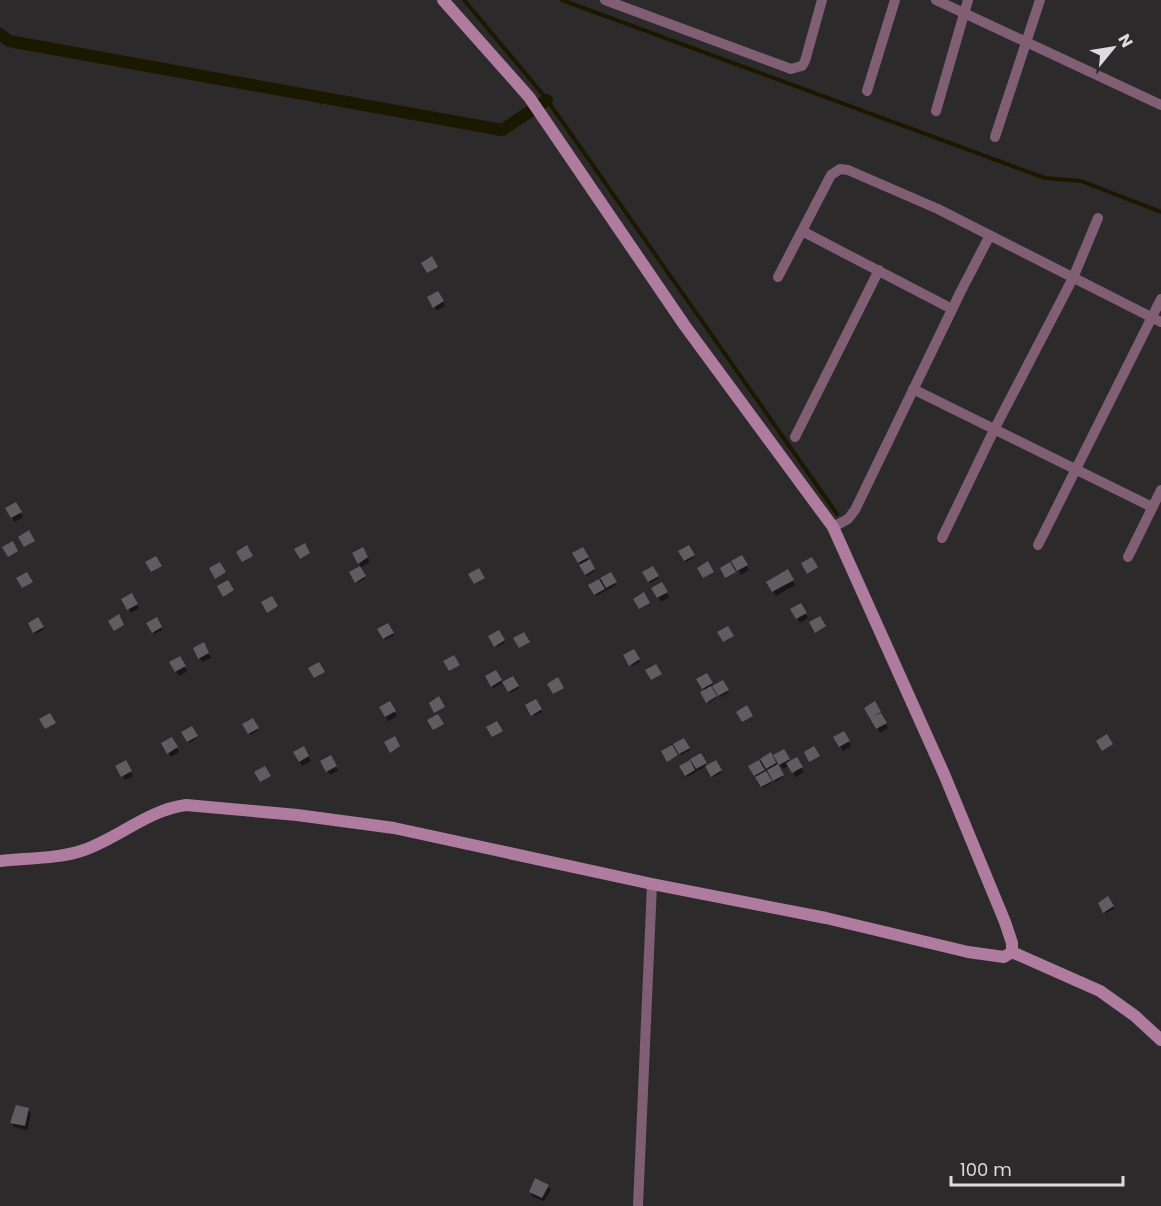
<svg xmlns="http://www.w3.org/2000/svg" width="1161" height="1206" font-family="Poppins,sans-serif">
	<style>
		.shadow { fill: #0007 }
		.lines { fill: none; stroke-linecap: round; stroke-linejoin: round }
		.stream { stroke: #1b1800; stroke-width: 4 }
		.canal { stroke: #1b1800; stroke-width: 12 }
		.building { fill: #605c5f }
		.street { stroke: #805f75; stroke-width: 10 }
		.secondary { stroke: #af7b9f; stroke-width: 12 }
	</style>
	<rect width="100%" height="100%" fill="#2d2a2c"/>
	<path class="shadow" d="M438,293L445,306L437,311L429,298Z
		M15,504L23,517L15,522L7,509Z
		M688,547L694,557L686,562L680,552Z
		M362,549L370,562L360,568L365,579L357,583L351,573L361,567L354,554Z
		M582,549L595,571L587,576L574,554Z
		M741,557L749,570L741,575L733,561Z
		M653,568L659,578L650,583L644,573Z
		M788,571L795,585L776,596L768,582Z
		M610,574L616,585L596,596L590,585Z
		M662,584L669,597L661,602L653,588Z
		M131,595L139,608L131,613L123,600Z
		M800,605L808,618L800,623L792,609Z
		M38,619L44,629L36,634L30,623Z
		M156,619L162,630L154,634L148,624Z
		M388,625L394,635L385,640L379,630Z
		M499,632L505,643L497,647L491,637Z
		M203,644L211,658L202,662L195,649Z
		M634,651L640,662L632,666L626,656Z
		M179,658L187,671L179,676L171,663Z
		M496,672L502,683L493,688L487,677Z
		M707,675L713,685L710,687L716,698L708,703L702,693L705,691L698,680Z
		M513,678L519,688L510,693L504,683Z
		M723,682L729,692L720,697L714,687Z
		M536,701L542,712L534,716L528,706Z
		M389,703L397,716L388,721L381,708Z
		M874,704L888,728L880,733L872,719Z
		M252,720L258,730L250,735L244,725Z
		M191,728L197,738L189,743L183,733Z
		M843,733L851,746L843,751L835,738Z
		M171,739L179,752L171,757L163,744Z
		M684,740L690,750L681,755L675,744Z
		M303,748L311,761L302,766L295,753Z
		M783,751L790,762L796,759L804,772L796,777L789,765L783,769L775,756Z
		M701,755L708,767L715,762L721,773L713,777L706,766L687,777L681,766Z
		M770,755L783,777L775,782L768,769L764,772L771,783L763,788L750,767Z
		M330,757L338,771L330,775L322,762Z
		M126,762L133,776L125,780L117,767Z
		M1108,898L1114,909L1106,913L1100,903Z
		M28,1109L31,1114L27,1130L14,1127L12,1123Z
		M548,1186L551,1190L544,1201L533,1197L530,1192Z"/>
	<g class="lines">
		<path class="stream" d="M464,0L545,97L837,514
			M562,0L1045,178L1081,181L1161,212"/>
		<path class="canal" d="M0,34L9,41L502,130L547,100"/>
	</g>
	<path class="building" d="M432,256L438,267L427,273L421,263Z
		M438,291L444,301L433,308L427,297Z
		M16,502L22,512L11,518L5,508Z
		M29,530L35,541L24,547L18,537Z
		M13,541L18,551L8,557L2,547Z
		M305,543L310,553L300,559L294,549Z
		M247,545L253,556L242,562L236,552Z
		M689,545L695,555L684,561L678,551Z
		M363,547L368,557L358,564L352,553Z
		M583,547L589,557L578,563L572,553Z
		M742,555L748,565L737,571L731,561Z
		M156,556L162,566L151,572L145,562Z
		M812,557L818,567L807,574L801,563Z
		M590,559L595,569L585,575L579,565Z
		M708,561L714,572L703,578L697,568Z
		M220,562L226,572L215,579L209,568Z
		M730,562L736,572L725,578L720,568Z
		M360,566L366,576L355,583L349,572Z
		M653,566L659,576L648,582L642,572Z
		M479,568L485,578L474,584L468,574Z
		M788,569L794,580L772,592L766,582Z
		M27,572L33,582L22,588L16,578Z
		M611,572L617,582L606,588L600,578Z
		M599,579L605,589L594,595L588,585Z
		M228,580L234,590L223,597L217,586Z
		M662,582L668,592L657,598L651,588Z
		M644,592L650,603L639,609L633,599Z
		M132,593L138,604L127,610L121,599Z
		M272,596L278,606L267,613L261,602Z
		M801,603L807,613L796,619L790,609Z
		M119,614L124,625L114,631L108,621Z
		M820,616L826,626L815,633L809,622Z
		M38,617L44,627L33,633L28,623Z
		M157,617L162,627L152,633L146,623Z
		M388,623L394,633L383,639L377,629Z
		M728,626L734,636L723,642L717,632Z
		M499,630L505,640L494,647L488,636Z
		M524,632L530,642L519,648L513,638Z
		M204,642L209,653L198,659L193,648Z
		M634,649L640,659L629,666L623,655Z
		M454,655L460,665L449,671L443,661Z
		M180,656L186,666L175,672L169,662Z
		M319,662L325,672L314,678L308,668Z
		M656,664L662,674L651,680L645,670Z
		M496,670L502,680L491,687L485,676Z
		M707,673L713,683L702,689L696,679Z
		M513,676L519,686L508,692L502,682Z
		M558,677L564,688L553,694L547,684Z
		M723,680L729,690L718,696L712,686Z
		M711,686L717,696L706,703L700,692Z
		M439,696L445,707L434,713L429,703Z
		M536,699L542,709L531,716L525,705Z
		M390,701L396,711L385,717L379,707Z
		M875,701L881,712L874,716L881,713L887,723L876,729L864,708Z
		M747,705L753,716L742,722L736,712Z
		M50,713L56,723L45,729L39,719Z
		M438,714L444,724L433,730L427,720Z
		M253,718L259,728L248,734L242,724Z
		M497,721L503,731L492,737L486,727Z
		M192,726L198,736L187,742L181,732Z
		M844,731L850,741L839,747L833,737Z
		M1107,734L1113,744L1102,751L1096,741Z
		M395,736L400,746L390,753L384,742Z
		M172,737L178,747L167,754L161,743Z
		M684,738L690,748L679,754L673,744Z
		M672,745L678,755L667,762L661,751Z
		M304,746L309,756L299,762L293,752Z
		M814,746L820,756L809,762L804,752Z
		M784,749L790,759L779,765L773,755Z
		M771,752L776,763L766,769L760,759Z
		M701,753L707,763L696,769L690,759Z
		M331,755L337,766L326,772L320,761Z
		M797,757L803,767L792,773L786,763Z
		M126,760L132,771L121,777L115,766Z
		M690,760L695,770L685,776L679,766Z
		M716,760L722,770L711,777L705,766Z
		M759,760L765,770L754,776L748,766Z
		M778,764L784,775L773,781L767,770Z
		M265,766L271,776L260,782L254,772Z
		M766,771L772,781L761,787L755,777Z
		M1108,896L1114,906L1103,913L1098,903Z
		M16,1105L29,1108L25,1126L10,1123Z
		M535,1178L549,1185L542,1198L529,1192Z"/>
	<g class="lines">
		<path class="street" d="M605,0L791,69L802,66L805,61L822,0
			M936,0L1161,105
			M867,91L895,0
			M936,111L968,0
			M995,137L1040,0
			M802,231L952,309
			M778,277L831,175L840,169L848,170L938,209L1161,322
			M913,389L1152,507
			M795,437L879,270
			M833,527L848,519L855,510L961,291L989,237
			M942,538L995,428L1073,278L1098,218
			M1038,545L1161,299
			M1128,557L1161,490
			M638,1206L652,884"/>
		<path class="secondary" d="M443,0L529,97L685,326L833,527L944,774L1005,922L1012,943V952L1100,991L1135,1016L1161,1040
			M0,861C27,858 58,859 84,850C120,837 148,810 186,805L297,815L394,828L652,884L826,918L968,952L1004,957L1012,952"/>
	</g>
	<g transform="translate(1113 48) rotate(60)" stroke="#2d2a2c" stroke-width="4.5" paint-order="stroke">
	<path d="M0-4.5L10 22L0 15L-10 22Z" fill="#dddbdd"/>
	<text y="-9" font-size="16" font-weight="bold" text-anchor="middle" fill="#dddbdd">N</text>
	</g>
	<path d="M951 1176v9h172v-9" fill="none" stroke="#dddbdd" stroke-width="3"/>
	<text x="960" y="1176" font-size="18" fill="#dddbdd" stroke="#2d2a2c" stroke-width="4.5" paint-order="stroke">100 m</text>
</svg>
